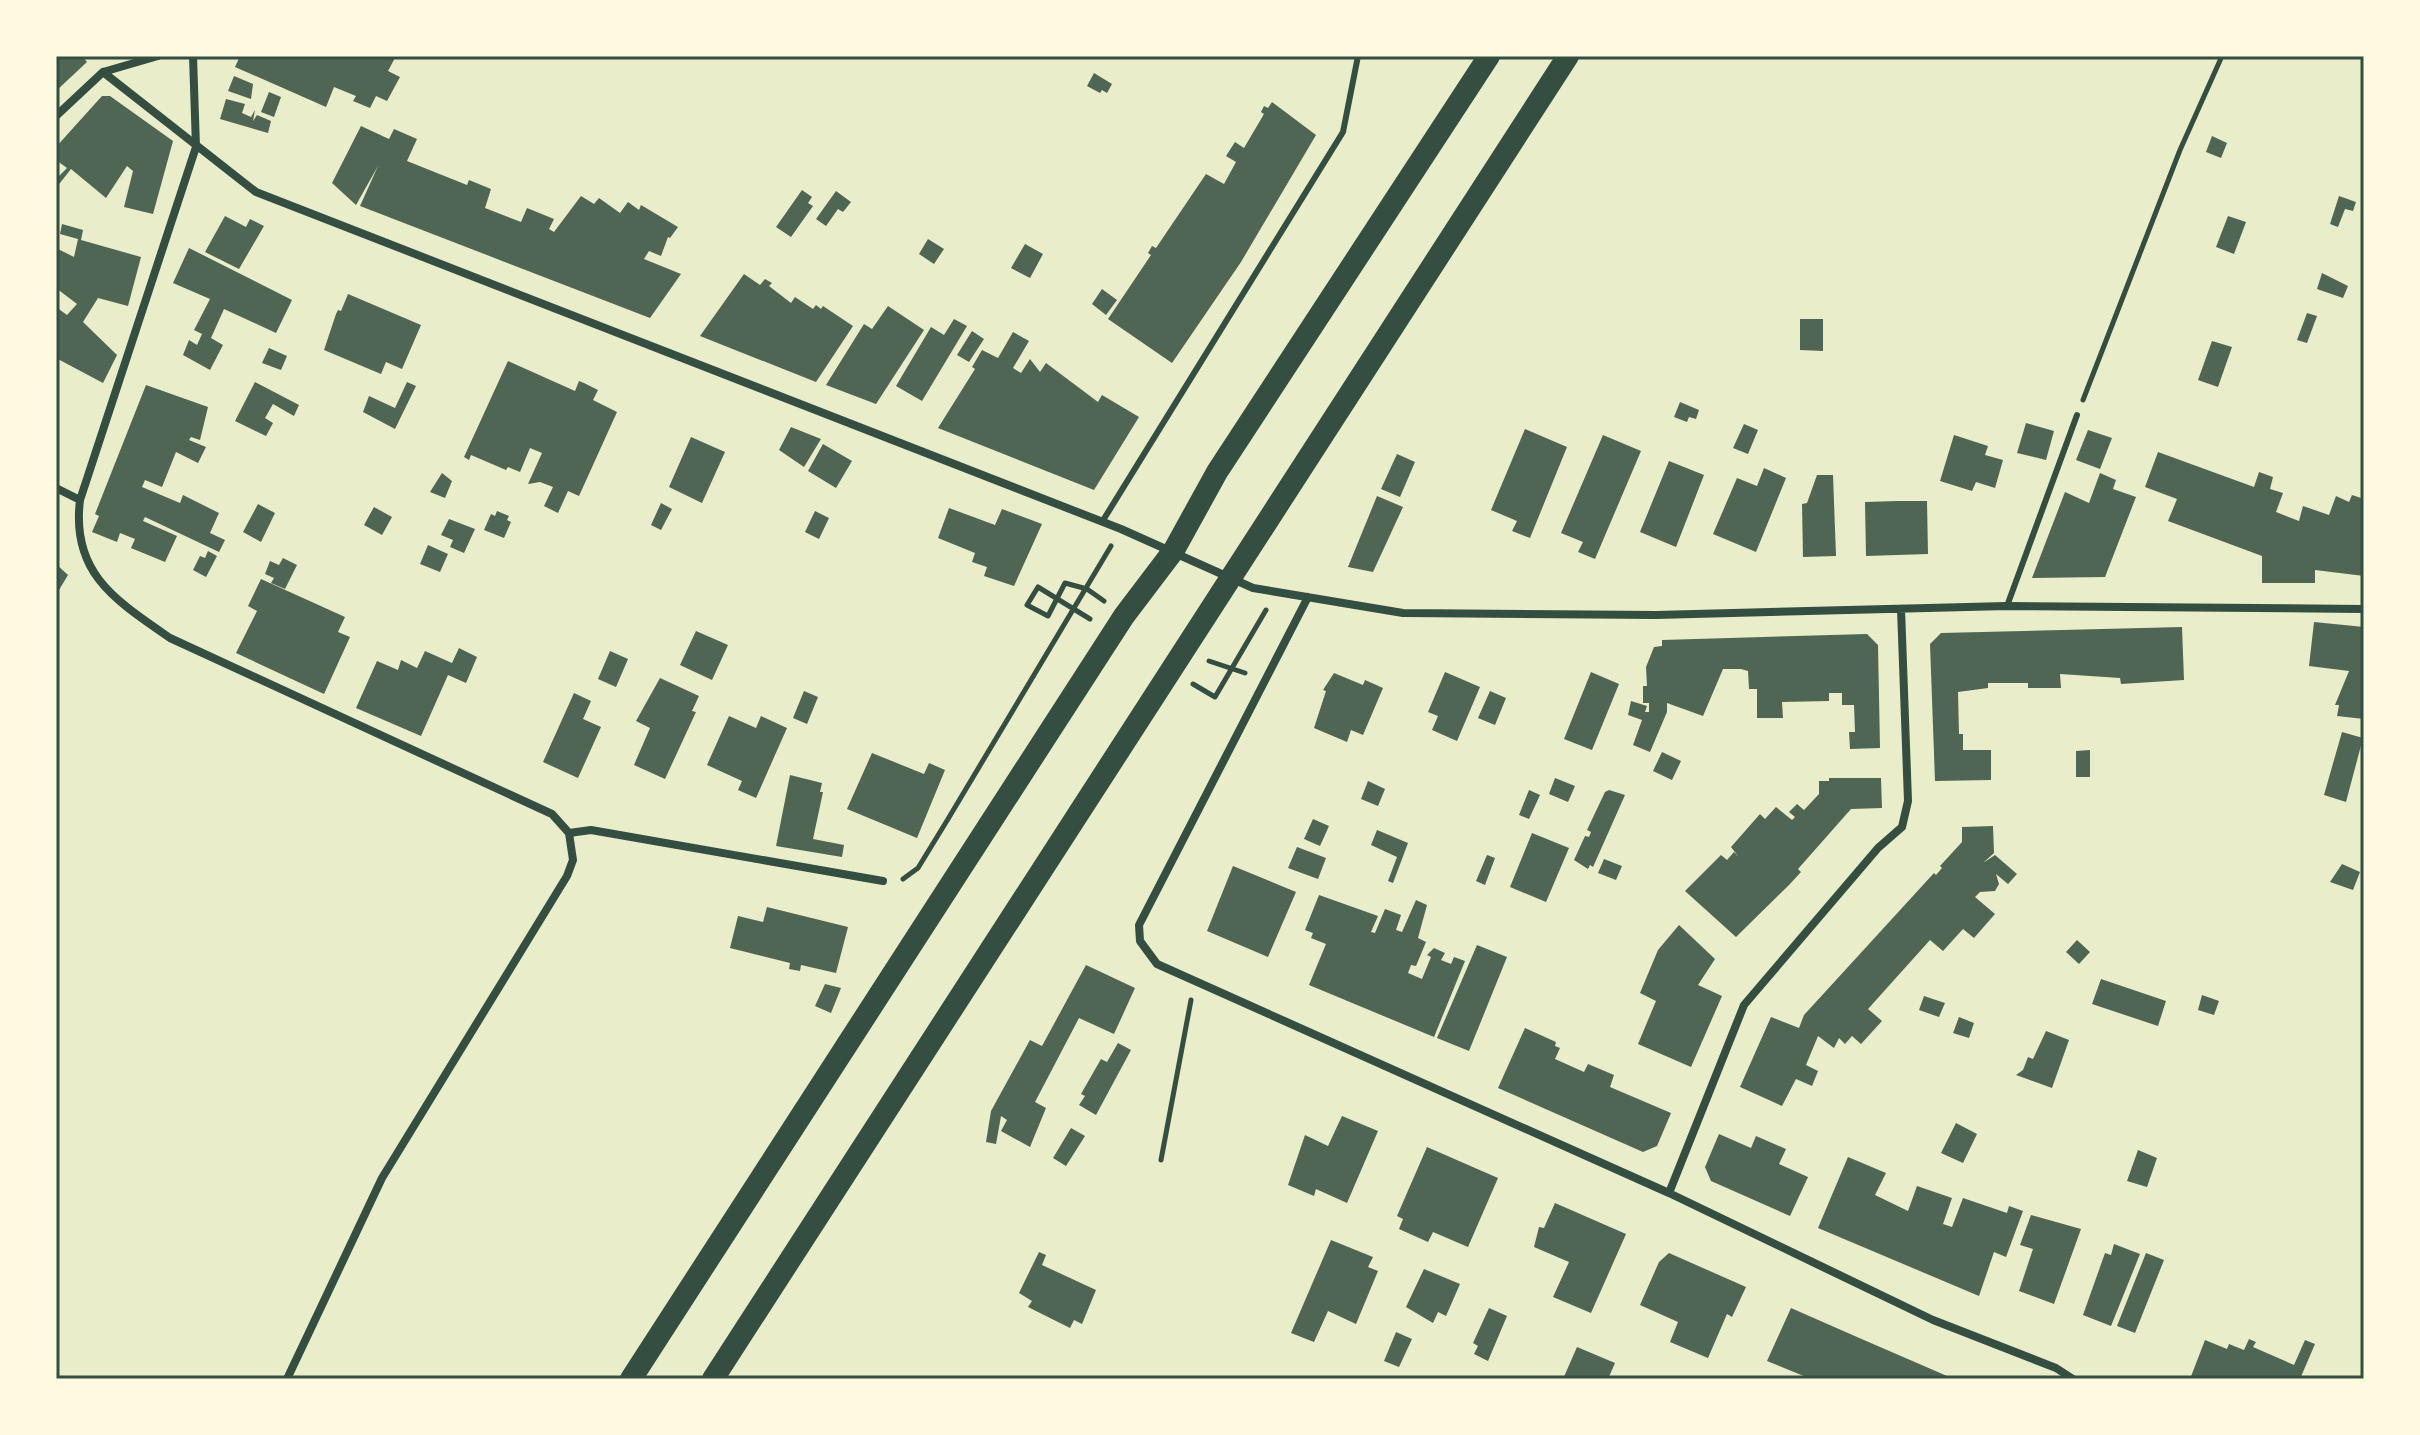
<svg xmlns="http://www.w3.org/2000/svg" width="2420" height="1435" font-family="'Libre Baskerville',serif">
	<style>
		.building { fill: #4f6655 }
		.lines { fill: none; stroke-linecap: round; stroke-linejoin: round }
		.path { stroke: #344e41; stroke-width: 5 }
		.service { stroke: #344e41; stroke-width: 6 }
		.minor { stroke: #344e41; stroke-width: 8 }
		.trunk { stroke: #344e41; stroke-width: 22 }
		.neatline { fill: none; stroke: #344e41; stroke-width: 3 }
	</style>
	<rect width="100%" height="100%" fill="#e9edc9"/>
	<path class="building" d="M56,56H82L87,62L56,91Z
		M240,56H396L388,71L400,77L387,101L376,96L370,108L353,101L356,96L334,87L326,107L235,67Z
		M1094,73L1112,84L1107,93L1102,90L1100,93L1087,86Z
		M234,76L253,84L251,99L228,91Z
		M269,92L281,97L274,117L261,112Z
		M102,96H110L173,141L153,214L124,207L133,171L127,166L106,198L71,169L56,188V179L67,168L56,160V147Z
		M226,99L245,104L242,113L251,117L255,110L253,121L257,115L271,121L268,133L220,119Z
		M1272,102L1316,135L1241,262L1172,363L1108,319L1151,255L1148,253L1152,246L1156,248L1206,174L1224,184L1236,162L1226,156L1235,142L1244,148L1264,114L1261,112L1264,106L1268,108Z
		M361,126L389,139L394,129L417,139L407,161L467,185L469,180L491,189L485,208L521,222L527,208L554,219L549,229L554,232L581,196L594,204L599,198L620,213L628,202L639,210L641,205L678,227L670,238L668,237L661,256L649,251L644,259L681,274L650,318L360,206L378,166L356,205L332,183Z
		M2212,136L2227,143L2221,158L2206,152Z
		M802,190L812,197L808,203L813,206L791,237L776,227Z
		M836,191L851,202L843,212L838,209L826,226L816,219Z
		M2339,196L2356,202L2353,211L2345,209L2338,227L2330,224Z
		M225,216L246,227L250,219L264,226L239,269L205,252Z
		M2228,216L2246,222L2234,254L2216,247Z
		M62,224L83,230L81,240L141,257L128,306L98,298L83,322L117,355L103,383L56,358V307L67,315L77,304L56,288V248L74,257L78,239L60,234Z
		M928,239L944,249L934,264L919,254Z
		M1025,244L1043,254L1030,278L1011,268Z
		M189,248L292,300L276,333L224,309L211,338L223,345L210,370L183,355L189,340L197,345L202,334L194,330L210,299L173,283Z
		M2322,273L2348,286L2343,298L2317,289Z
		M744,274L760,285L765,279L772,283L769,286L791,303L795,297L813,309L816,305L821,309L823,306L853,326L816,382L700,336Z
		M1102,289L1117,300L1106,315L1092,304Z
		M348,294L421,325L402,369L386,362L381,374L324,350L336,314L338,310L341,311Z
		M888,306L924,330L876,404L826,385L864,324L872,329Z
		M2307,313L2317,316L2307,343L2297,340Z
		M954,319L967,326L922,401L896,386L931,327L944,335Z
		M1800,319H1823V351L1800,350Z
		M972,331L984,339L969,362L957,355Z
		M1013,332L1029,341L1013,368L1021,373L1030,359L1040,372L1046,363L1098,402L1102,395L1139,417L1094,490L938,428L975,369L972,367L982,350L998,358Z
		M2212,341L2232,347L2218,387L2198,380Z
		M269,348L287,356L281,370L262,363Z
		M508,361L575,391L579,381L584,383L598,390L593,400L617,412L579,496L568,491L558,513L544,506L553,487L540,482L528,484L542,453L530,448L520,472L508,467L506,470L471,455L469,460L464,457Z
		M255,382L299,405L294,416L273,404L265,418L273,423L266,436L235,421Z
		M407,382L416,386L395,429L363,412L369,396L395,408Z
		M146,385L208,407L200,440L191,437L189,440L206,447L198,463L176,452L162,487L145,480L142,487L180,503L183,495L219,513L210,533L225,540L219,552L145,517L143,521L177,536L165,562L131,548L135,539L120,533L117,542L92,532L99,516L95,514Z
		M1680,402L1699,410L1696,419L1689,417L1687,422L1674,417Z
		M2026,423L2054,431L2046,460L2017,453Z
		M1744,424L1758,430L1748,454L1733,448Z
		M791,427L821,439L804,467L779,450Z
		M1525,429L1567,447L1530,538L1512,531L1517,521L1491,510Z
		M2088,430L2112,438L2100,469L2076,460Z
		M1603,435L1641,451L1595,559L1578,552L1583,542L1561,533Z
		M1954,435L1988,446L1985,455L2003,460L1995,488L1976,482L1972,491L1940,481Z
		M691,437L725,452L702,503L669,487Z
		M823,444L852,461L836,488L808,471Z
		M2158,452L2254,487L2259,472L2273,477L2270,489L2283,493L2276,512L2299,521L2303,506L2329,515L2336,496L2349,502L2352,495L2364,499V576L2315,570V583H2262V556L2168,521L2177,499L2145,487Z
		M1397,454L1415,462L1400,497L1381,489Z
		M1669,461L1704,475L1676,547L1640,532Z
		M1764,468L1786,478L1756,552L1713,534L1737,478L1757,486Z
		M442,473L452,481L445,498L430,492Z
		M2100,473L2116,480L2113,489L2136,497L2105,577L2032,578L2065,492L2089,503Z
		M1817,475H1833L1836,556L1803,557L1802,504L1807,503Z
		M1377,496L1403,507L1373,572L1348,567Z
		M1897,501H1927L1928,554L1866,556L1865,502Z
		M661,503L672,509L661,530L651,525Z
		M258,504L275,513L261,542L243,532Z
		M374,507L392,517L382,535L364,525Z
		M949,508L995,525L1002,509L1042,524L1014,586L984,576L987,567L972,562L975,553L938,538Z
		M497,511L509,516L507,520L511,522L504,538L484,530L491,514L495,516Z
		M815,511L829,518L819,539L805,532Z
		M449,519L475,529L464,553L450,547L453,540L441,535Z
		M428,545L448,554L440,572L420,564Z
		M208,551L217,556L206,577L193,570L200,556L205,558Z
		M283,558L297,565L285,589L271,583L274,578L265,574L270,561L279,565Z
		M56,564L68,575L56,595Z
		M261,579L345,617L338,632L350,637L324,694L236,653L257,611L248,606Z
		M2314,622L2364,627V719L2337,716L2339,705H2335L2349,671L2309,666Z
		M2182,627L2184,680L2121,684L2120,678L2060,674L2061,688H2028V683H1988V688L1958,692L1959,734H1963V750H1991V780L1935,781L1930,644L1941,633Z
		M696,631L728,645L712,680L680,665Z
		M1867,634L1878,645L1880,748L1850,749L1849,732H1855L1854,705H1842V693H1829V701L1782,702L1783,718H1757V689H1749L1748,671L1741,669H1723L1703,716L1667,703V712L1650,752L1633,745L1642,720L1628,715L1631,701L1647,706L1645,712H1649V703H1643V686H1647L1646,667L1654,647L1662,646V640Z
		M459,648L477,657L466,683L448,675L421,736L356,708L377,661L398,670L401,660L417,668L425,651L452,663Z
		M610,651L628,659L616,687L598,679Z
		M1445,672L1480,687L1457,741L1432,730L1438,716L1428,712Z
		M1591,672L1619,684L1592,750L1564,739Z
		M1334,673L1363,685L1365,680L1383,688L1363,735L1351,730L1347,742L1314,728L1326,691L1323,690Z
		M660,678L699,696L692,711L696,712L665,779L634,765L650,728L636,721Z
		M804,691L818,697L807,724L793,718Z
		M1490,691L1506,698L1495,725L1478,718Z
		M574,693L591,701L583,719L601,727L578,778L543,762Z
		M729,716L756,728L761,716L787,728L756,798L738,790L742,781L707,765Z
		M2342,732L2363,738L2346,802L2324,795Z
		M2090,750V777H2076V751Z
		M1662,752L1681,761L1672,780L1653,771Z
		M872,753L924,774L929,763L945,770L917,838L847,809Z
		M790,775L822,783L820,792H823L813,839L844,845L842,857L776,846Z
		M1555,778L1575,786L1568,802L1549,794Z
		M1829,778H1881L1882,808L1851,809L1798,869L1801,872L1789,885L1736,937L1685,891L1721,855L1727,860L1734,852L1738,856L1731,847L1760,814L1765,819L1776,807L1792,820L1795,817L1789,812L1797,804L1804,810L1819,794V781H1829Z
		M1368,781L1385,789L1378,806L1361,799Z
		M1529,790L1540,795L1529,819L1519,815Z
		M1609,790L1625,795L1593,867L1590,865L1588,869L1574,860L1585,836L1589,837L1591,832L1587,830L1605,792Z
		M1313,819L1329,826L1320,846L1304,839Z
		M1993,826L1994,853L1983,863L1995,855L2017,874L2008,884L1996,874L1999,884L1995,891L1980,892L1975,897L1995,914L1974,938L1963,929L1943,951L1930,940L1868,1009L1882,1021L1861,1044L1852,1036L1845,1044L1839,1038L1834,1048L1818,1036L1806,1065L1818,1071L1812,1086L1796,1079L1782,1106L1740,1087L1771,1017L1799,1028L1804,1015L1934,873L1936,875L1942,868L1940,866L1962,842V827Z
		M1377,830L1408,843L1393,883L1388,881L1397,857L1371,845Z
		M1532,833L1569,848L1546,902L1510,887Z
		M1297,847L1326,858L1318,879L1288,868Z
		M1487,855L1495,858L1485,885L1476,881Z
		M1604,859L1622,866L1616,880L1598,873Z
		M2342,864L2360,872L2353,890L2330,882Z
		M1233,866L1296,892L1268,957L1207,931Z
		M1319,895L1378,916L1371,932L1375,933L1385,909L1401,915L1396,930L1402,932L1416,900L1427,905L1418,938L1426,942L1416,966L1411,965L1408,973L1422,979L1431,957L1427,955L1434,948L1445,953L1441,960L1451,964L1454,957L1465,961L1434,1037L1309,985L1326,944L1311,938L1313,933L1305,930Z
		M767,907L848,927L836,973L801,965L800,971L789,969L790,963L730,948L738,916L763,922Z
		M1679,925L1715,959L1698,985L1722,996L1691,1067L1638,1044L1656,1001L1640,993L1658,950Z
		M2077,940L2090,952L2079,964L2066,952Z
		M1477,945L1507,957L1469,1051L1437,1038Z
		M1086,965L1135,988L1114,1034L1079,1018L1035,1102L1046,1108L1030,1147L1001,1131L1007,1120L1001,1116L996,1144L986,1142L991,1111L1030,1040L1042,1046Z
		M2101,979L2166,1001L2158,1026L2092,1004Z
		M825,984L841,988L831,1013L815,1006Z
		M2202,995L2219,1001L2214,1015L2198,1010Z
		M1924,996L1945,1003L1939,1017L1919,1010Z
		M1959,1017L1974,1023L1969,1038L1953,1033Z
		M1525,1028L1556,1042L1555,1046L1560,1048L1555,1059L1584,1072L1588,1064L1614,1075L1610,1087L1671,1113L1657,1146L1643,1152L1498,1088Z
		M2046,1031L2069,1040L2052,1088L2016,1075L2023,1070L2028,1057L2033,1059Z
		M1118,1043L1131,1050L1096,1115L1079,1105L1085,1096L1081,1094L1101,1059L1107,1062Z
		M1342,1116L1378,1131L1347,1203L1316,1189L1314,1196L1288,1185L1305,1135L1328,1146Z
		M1956,1123L1977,1134L1963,1163L1941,1153Z
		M1071,1128L1085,1136L1066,1166L1053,1158Z
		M1719,1134L1751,1148L1756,1136L1786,1149L1779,1164L1808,1177L1790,1216L1711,1181L1705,1167Z
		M1427,1147L1498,1178L1468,1247L1433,1232L1428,1242L1399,1229L1403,1219L1397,1216Z
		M2138,1150L2157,1158L2147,1187L2127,1181Z
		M1848,1157L1886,1173L1875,1195L1908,1211L1917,1186L1952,1198L1943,1224L1952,1227L1963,1198L2007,1213L2009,1206L2023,1211L2006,1257L1994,1252L1979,1296L1818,1228Z
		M1555,1203L1626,1234L1591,1313L1553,1297L1569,1262L1534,1247L1539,1227L1544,1228Z
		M2031,1215L2081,1229L2054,1304L2019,1291L2033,1249L2020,1245Z
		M1331,1240L1373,1257L1368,1267L1378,1271L1356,1324L1328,1311L1314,1342L1291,1333Z
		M2114,1244L2140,1254L2111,1326L2083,1315L2105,1253L2111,1255Z
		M1039,1252L1046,1255L1042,1265L1096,1290L1082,1324L1074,1320L1070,1328L1028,1307L1032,1301L1019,1293Z
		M1669,1253L1746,1287L1732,1317L1727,1314L1708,1358L1670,1342L1678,1322L1640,1305L1659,1262Z
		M2146,1253L2164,1260L2135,1333L2117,1326Z
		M1424,1269L1460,1284L1446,1316L1438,1312L1433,1323L1406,1307Z
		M1489,1308L1507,1316L1488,1361L1474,1354L1478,1346L1473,1343Z
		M1791,1308L1857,1337L1954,1379H1811L1767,1361Z
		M1396,1332L1412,1339L1399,1367L1384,1361Z
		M2249,1339L2256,1342L2253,1347L2294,1365L2305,1340L2315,1344L2300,1379H2190L2205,1340L2227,1349L2229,1344L2244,1350Z
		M1577,1347L1615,1363L1608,1379H1563Z"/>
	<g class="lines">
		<path class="path" d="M2083,400L2180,150L2222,56
			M1090,619L1038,587L1027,605L1048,616L1065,583L1087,589L1104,601
			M1209,661L1245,673
			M1193,684L1215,697L1266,610
			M903,879L918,868L948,819L1111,546
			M1161,1160L1191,1000"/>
		<path class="service" d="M1102,522L1343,132L1358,56
			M2007,606L2077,415"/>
		<path class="minor" d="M193,56L196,147L80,500C71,573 115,600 170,638L552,814L569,833L591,830L883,881
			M103,72L256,192L1121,529L1253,588L1403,613L1656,615L2007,606L2364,609
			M56,116L103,72L158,56
			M56,488L80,500
			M1308,597L1139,925L1140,941L1157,964L1669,1193L1933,1320L2056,1368L2073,1379
			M1669,1193L1744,1005L1878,848L1902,827L1908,801L1901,609
			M287,1379L382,1178L567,876L573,860L569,833"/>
		<path class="trunk" d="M631,1379L1124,616L1174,550L1217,472L1489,56
			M713,1379L1568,56"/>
	</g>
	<rect width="2420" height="1435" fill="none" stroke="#fefae0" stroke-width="116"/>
	<rect x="58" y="58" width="2304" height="1319" class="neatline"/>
</svg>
